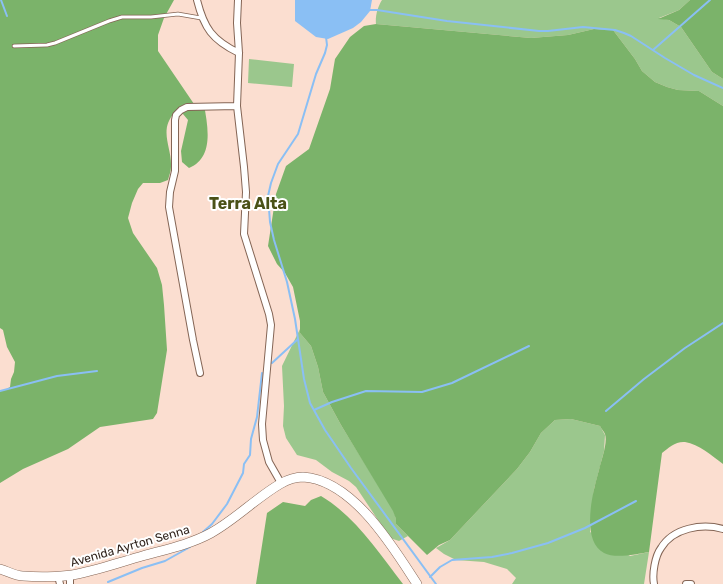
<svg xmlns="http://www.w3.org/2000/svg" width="723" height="584" font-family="Rubik,sans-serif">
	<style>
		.green { fill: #9bc78d }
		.forest { fill: #7bb36a }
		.water { fill: #8abff4 }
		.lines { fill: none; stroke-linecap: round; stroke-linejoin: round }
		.stream { stroke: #8abff4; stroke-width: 2 }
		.lane-casing { stroke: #846555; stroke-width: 4.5 }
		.street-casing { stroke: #846555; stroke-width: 8 }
		.secondary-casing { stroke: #846555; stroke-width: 10 }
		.lane { stroke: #fff; stroke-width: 3 }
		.street { stroke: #fff; stroke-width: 6 }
		.secondary { stroke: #fff; stroke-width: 9 }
		.labels { text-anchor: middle; stroke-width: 4; stroke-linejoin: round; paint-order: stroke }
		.street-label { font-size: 12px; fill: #30231c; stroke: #fff }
		.district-label { font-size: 16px; font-weight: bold; fill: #4a5117; stroke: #fff }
	</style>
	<rect width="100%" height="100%" fill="#fbded0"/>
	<path class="green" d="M382,0H690L679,10L659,18L669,20L681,27L712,72L723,79V106L699,91L678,90L667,87L655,82L642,71L635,59L613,30L594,29L568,35L531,38L376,24C375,16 378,6 382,0Z
		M249,59L294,64L292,87L248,83Z
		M300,329V333L311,346L318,367L323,392L341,425L394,511L396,519V524L408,536L399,541L390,538L356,487L349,481L332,472L316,460L297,455L286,438L283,426L284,406L282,366Z
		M571,419L600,426L605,435L604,451L594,489L590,532L630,556L649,552L644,584H512L516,578L507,569L484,562L456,560L444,554L436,548L450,540L517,469L530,452L541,433L555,420Z"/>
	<path class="forest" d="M0,0H174L164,18L158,35V51L194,104L204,105C208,127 214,158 189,168L182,162L181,151L188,120L183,114L175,112C158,131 172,146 171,167C171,171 169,176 168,180L160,183H143L138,189L132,203L128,218L133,233L157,268L162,285L164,305L167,350L157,413L153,419L100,427L68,449L23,469L0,483V391H3L10,387L11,379L14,372L15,362L7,347L3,330L0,328Z
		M690,0H723V79L712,72L681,27L669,20L658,19L679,10Z
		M376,24L531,38L568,35L594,29L613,30L635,59L642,71L655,82L667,87L678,90L699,91L723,106V464C712,456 699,444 685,442C676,441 668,448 662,453L649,552C637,554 615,559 604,553C580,540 593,491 599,470C601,461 608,443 605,434C604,431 601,429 600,426L571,419L555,420L541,433L530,452L517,469L450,540L439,545L427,555L396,524V519L393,511L341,425L323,392L318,367L311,346L300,333V321L293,287L285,273L277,264L268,246L276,194L286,166L309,149L330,89L335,59L350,37L364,26Z
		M321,496C355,516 379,553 403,584H256L267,513L283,502L305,506L311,500Z"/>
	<path class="water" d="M295,0H372L370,11L361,22L353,28L328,39L316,37L295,21Z"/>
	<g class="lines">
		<path class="stream" d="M1,0L7,16
			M368,10H377L447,21L539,31H548L583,27L615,30L624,33L631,36L665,58L694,75L723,88
			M326,37L327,45L325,53L316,74L298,134L278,164L271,183L268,196L270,222L274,240L287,282L295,319L304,379L310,403L325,430L351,468L436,584
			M653,50L710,0
			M272,363L298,339
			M0,391L57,376L97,371
			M314,410L332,402L366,391L422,392L452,383L529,346
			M606,411L644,379L685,348L723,323
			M203,532L212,524L227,504L243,473L244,464L250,455L251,439L257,417L262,373
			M430,577L440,567L452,560L492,557L512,553L548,543L585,528L636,501
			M108,582L142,568L165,561L190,547"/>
		<defs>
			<path id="lane" d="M14,46L47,45L55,43L109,21L122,17H151L178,14L201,18"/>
			<path id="street" d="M197,0C204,28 212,40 239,53
				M238,0L237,23L239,53L237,106L244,167L246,192L244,234L269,314L271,325L262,424L263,440L269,462L281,483
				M200,373L193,340L169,207L170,192L175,171V120L176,115L181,110L187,107L237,106
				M58,576L60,584
				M70,584V575
				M654,584C652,574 655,556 661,548C673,528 702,523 723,529
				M686,584H691"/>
			<path id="secondary" d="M0,569C7,571 16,576 23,576C36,577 59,577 72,575C95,571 117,563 139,557C163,550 189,545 211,533C236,519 256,498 280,484C287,480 296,477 303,477C353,480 393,547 417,584"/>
		</defs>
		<use href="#lane" class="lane-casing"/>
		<use href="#street" class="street-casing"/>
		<use href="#secondary" class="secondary-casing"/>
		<use href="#lane" class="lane"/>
		<use href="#street" class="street"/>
		<use href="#secondary" class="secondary"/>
	</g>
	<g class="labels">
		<g class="street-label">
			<text transform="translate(130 546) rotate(-16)" y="4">Avenida Ayrton Senna</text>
		</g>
		<g class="district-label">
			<text x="248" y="209">Terra Alta</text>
		</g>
	</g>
</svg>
